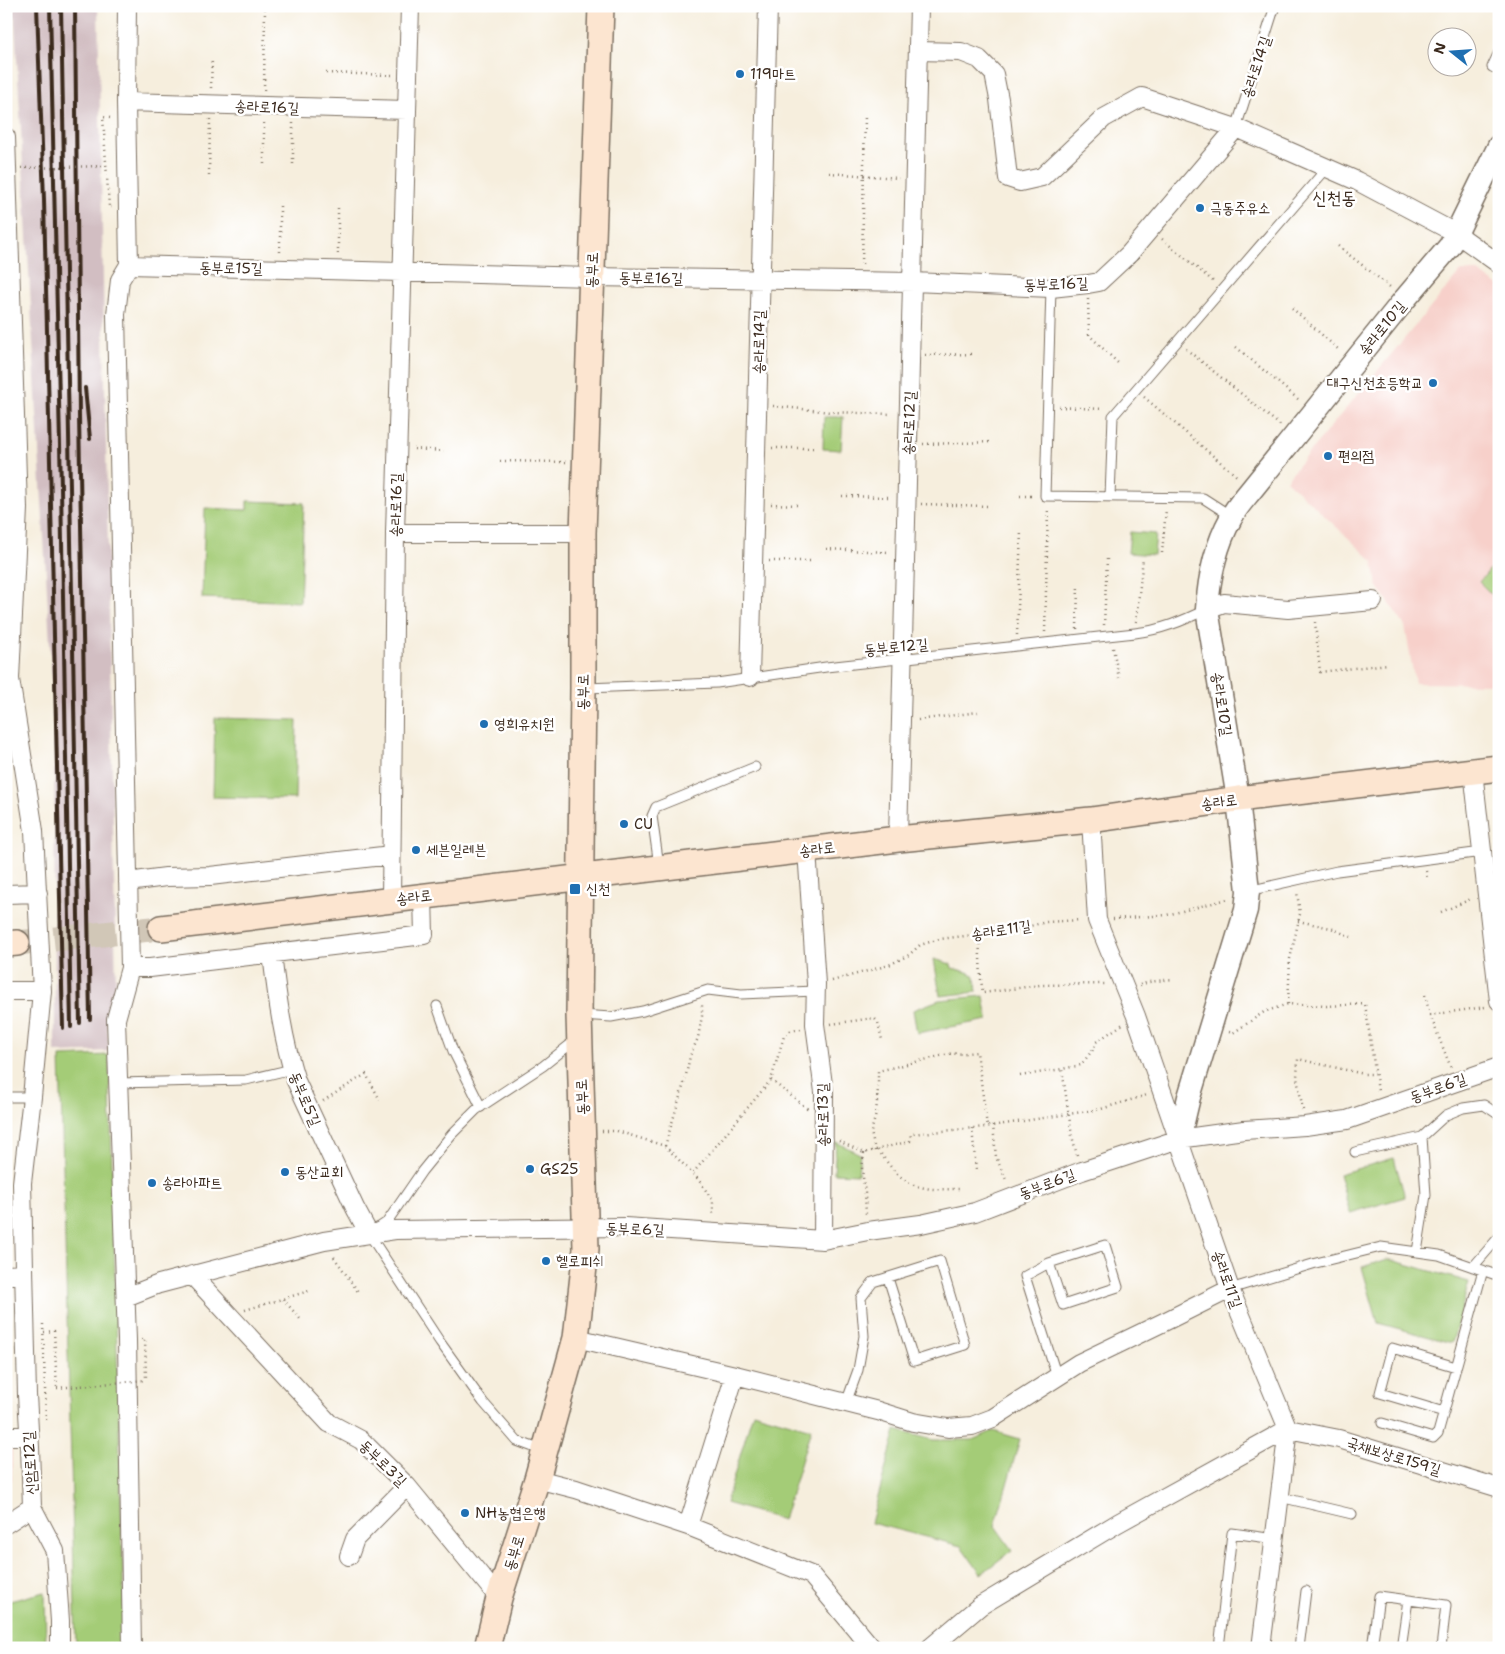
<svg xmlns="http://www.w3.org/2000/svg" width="1505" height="1654" font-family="'Shantell Sans','Poor Story',sans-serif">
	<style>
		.built { fill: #f7d0ca }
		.industrial { fill: #d2bec2 }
		.green { fill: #a4cc77; stroke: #707b4a }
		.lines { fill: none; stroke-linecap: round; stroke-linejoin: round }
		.secondary-tunnel { stroke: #d1c7b7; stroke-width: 25; stroke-dasharray: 25 12; stroke-linecap: butt }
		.service-casing { stroke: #7c6f61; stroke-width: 11 }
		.minor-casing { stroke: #7c6f61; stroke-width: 20 }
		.tertiary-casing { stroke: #7c6f61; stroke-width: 25 }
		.secondary-casing { stroke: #7c6f61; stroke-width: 28 }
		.path { stroke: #7c6f61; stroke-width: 2.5; stroke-dasharray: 1 4; stroke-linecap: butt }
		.service { stroke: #fff; stroke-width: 9 }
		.minor { stroke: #fff; stroke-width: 18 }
		.tertiary { stroke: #fff; stroke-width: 22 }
		.secondary { stroke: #fce5d0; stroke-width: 25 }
		.rail { stroke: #3b2a1e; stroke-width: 4 }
		.path-bridge { stroke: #7c6f61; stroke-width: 2.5; stroke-dasharray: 1 4; stroke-linecap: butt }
		.poi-dot { fill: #1f6fb2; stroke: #fff; stroke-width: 2 }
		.labels { text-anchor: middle; stroke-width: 5; stroke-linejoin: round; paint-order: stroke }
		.street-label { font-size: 15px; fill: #3b2a1e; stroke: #fff }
		.poi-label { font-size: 15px; fill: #3b2a1e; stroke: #fff; text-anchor: start }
		.quarter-label { font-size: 18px; fill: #3b2a1e; stroke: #fff }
	</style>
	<rect width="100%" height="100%" fill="#fff"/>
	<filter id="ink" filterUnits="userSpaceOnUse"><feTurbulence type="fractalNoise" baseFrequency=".02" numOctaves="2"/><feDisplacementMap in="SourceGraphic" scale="10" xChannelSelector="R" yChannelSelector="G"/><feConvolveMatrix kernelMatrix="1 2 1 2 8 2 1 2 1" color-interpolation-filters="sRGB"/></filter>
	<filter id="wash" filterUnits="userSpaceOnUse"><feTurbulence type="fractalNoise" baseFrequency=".0096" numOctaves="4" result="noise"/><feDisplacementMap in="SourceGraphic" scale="20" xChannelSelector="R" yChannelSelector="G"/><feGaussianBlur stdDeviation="1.12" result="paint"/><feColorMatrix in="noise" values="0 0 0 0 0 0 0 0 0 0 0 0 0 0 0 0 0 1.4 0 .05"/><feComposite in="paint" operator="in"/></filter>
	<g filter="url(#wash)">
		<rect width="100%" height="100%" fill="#f6eedd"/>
		<path class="built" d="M1461,271L1478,272L1499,286V684L1415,683L1405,626L1377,585L1373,561L1286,480Z
			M8,1445L12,1449V1479L6,1496V1446Z"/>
		<path class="industrial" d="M14,6H98L116,990L107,1022L109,1051L55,1053L54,715Z"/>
		<path class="green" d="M824,417H843L841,450L823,449Z
			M247,501L304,503L300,602L202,598L205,508L247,510Z
			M1130,532L1156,534L1154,555L1128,553Z
			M1499,559V602L1479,582Z
			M215,718L297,720L295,799L213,797Z
			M934,959L951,964L952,968L967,972L975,976L977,992L940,996Z
			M984,996L988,1020L917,1033L913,1010L939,1000Z
			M109,1055L125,1648H76L60,1057Z
			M836,1142L860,1154L858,1174L834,1173Z
			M1394,1158L1405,1197L1350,1213L1339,1174Z
			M1388,1259L1469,1282L1452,1343L1378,1323L1362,1267Z
			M753,1412L811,1429L783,1520L726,1503Z
			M896,1430L933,1440H972L993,1431L1020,1439L995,1526L1012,1550L981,1574L961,1546L871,1523Z
			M45,1592L46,1648H6V1602Z"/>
	</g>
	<g filter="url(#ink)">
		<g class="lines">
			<path class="secondary-tunnel" d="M17,943L161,928"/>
			<defs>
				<path id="service" d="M1499,52L1492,67L1499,70
					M1236,128L1275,6
					M1051,288L1045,496L1203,498L1231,516
					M1110,497L1113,416L1327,168
					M586,688L717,683L826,667L1135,633C1161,630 1183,621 1207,609
					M659,866L652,816L656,807L755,767
					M1248,891L1337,871L1482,852
					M437,1006L453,1051L481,1107
					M581,1015L611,1017L643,1011L708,990L741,994L815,991
					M118,1083L246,1080L292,1069
					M6,1097H32
					M1355,1152L1422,1137L1446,1115L1463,1108L1484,1105L1499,1115
					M1417,1252L1426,1195L1422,1137
					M1049,1263L1063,1305L1118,1287L1105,1245L1049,1263L1025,1276L1057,1377
					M1473,1267L1499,1237
					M1230,1289L1316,1263L1381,1247L1439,1255L1499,1276
					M846,1403L858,1370L864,1336L861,1298L873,1282L940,1261L965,1345L914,1361L888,1278
					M1444,1412L1380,1393L1392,1348L1456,1367
					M1382,1423L1433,1438L1438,1433L1483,1270
					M544,1451L517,1441L483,1402L440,1342L369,1234L387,1222L422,1171L452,1134L476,1110L543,1066L577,1039
					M1280,1497L1352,1514
					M1219,1648L1232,1533L1275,1539
					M1299,1648L1306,1591
					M1372,1648L1379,1596L1446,1605L1441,1648
					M1401,1648L1408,1600"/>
				<path id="minor" d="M127,6L126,102L129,265
					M918,51L961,52L979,59L994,74L999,99L1008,178L1020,182L1042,177L1104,118L1142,97L1236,128L1357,181L1457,234L1499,264
					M126,102L407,110
					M6,137L18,508L10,679L34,831L42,991L32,1097L22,1183L27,1395L30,1447L32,1507L55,1551L60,1621V1648
					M129,265L120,280L116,314L130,968L116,1019L127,1340L132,1648
					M129,265L592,277L913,282L1051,288L1088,284L1099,282L1129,254L1236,128
					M395,533H583
					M1207,609L1224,603L1288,609L1373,601
					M750,677L768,6
					M1473,771L1499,1001
					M1091,820L1097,920L1136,1016L1230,1289L1288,1429L1261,1648
					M898,839L919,6
					M807,850L816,984L815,1024L824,1092L823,1240
					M128,882L166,877L210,876L391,855
					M6,894L38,893
					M391,900L395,533L410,6
					M272,954C277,997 283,1040 296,1081L355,1208L369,1234
					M130,968H150L424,935L423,896
					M6,991H42
					M6,1275L24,1274
					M192,1275L329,1423L361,1440L407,1486L499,1598
					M126,1297L159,1284L324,1241L395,1230L625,1227L823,1240L868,1231L921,1224L975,1212L1082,1171L1179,1139L1244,1130L1305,1126L1347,1120L1499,1067
					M576,1338L735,1375
					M1288,1429L1339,1439L1499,1488
					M6,1436H28
					M537,1479L576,1489L688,1526L811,1575L872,1648
					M6,1524L32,1507
					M688,1526L735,1375L878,1411L913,1422L948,1428L972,1426L993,1418L1079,1363L1168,1320L1230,1289
					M349,1556L355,1539L407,1486
					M930,1648L980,1606L1118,1523L1288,1429"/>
				<path id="tertiary" d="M1179,1139L1189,1097L1246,910L1248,891L1238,799L1207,609C1209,578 1216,545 1231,518C1236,507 1245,498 1252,489L1405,299L1450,246L1499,146"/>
				<path id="secondary" d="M161,928L898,839L1091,820L1238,799L1499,768
					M6,944L17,943
					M487,1648L499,1598L537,1479L576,1338L586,1249L579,1015L583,688V533L601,6"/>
			</defs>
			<use href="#service" class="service-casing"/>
			<use href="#minor" class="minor-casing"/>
			<use href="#tertiary" class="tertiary-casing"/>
			<use href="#secondary" class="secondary-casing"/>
			<path class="path" d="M326,73L392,75
				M211,88L212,58
				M264,90L265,6
				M110,118L103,117L109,207H112
				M293,123V167
				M264,164V123
				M829,173L899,178
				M209,175L210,119
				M1162,239L1214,282
				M1338,246L1390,287
				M280,252V206
				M338,254V208
				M862,264L865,116
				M1088,299L1089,335L1118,363
				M1292,308L1339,350
				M1236,347L1299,400
				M1186,349L1281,426
				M925,355L974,354
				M1144,397L1239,478
				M773,406L831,412L892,414
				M1059,407L1103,409
				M923,444L993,442
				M772,448H816
				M414,449L444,451
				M500,461L566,462
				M842,496L891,497
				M1020,496H1033
				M771,504L798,505
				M921,504L988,506
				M826,549L889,552
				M1162,553L1166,509
				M769,561H811
				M1136,622L1143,558
				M1315,622L1320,672L1388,664
				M1104,625L1107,559
				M1077,629L1078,583
				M1045,632L1048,508
				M1017,635L1021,531
				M1113,648L1119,678
				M918,720L978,712
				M1426,871L1427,880
				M1441,912L1471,899
				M1113,919L1167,915L1228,899
				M1298,921L1331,928L1351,937
				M979,934L981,980L983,993L1040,985L1106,984
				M832,981L889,965L909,955L920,945L940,939L1014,930L1046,922L1081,920
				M1140,985L1149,982L1173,979
				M1425,995L1430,1015L1485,1007
				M1288,1004L1290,959L1300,914L1297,892
				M1430,1015L1451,1068
				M831,1024L874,1018L878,1022L882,1040
				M1229,1032L1233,1033L1264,1012L1288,1004L1327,1006L1365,1004L1378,1091
				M1020,1076L1062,1069
				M771,1080L808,1109
				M323,1101L366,1074L380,1100
				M1303,1110L1297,1078L1298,1059L1364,1074H1375
				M993,1125L996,1157L1007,1182
				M972,1128L976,1169
				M602,1131H617L665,1146L698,1179L713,1201V1217
				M839,1141L864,1153L910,1141L911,1134L985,1127L1101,1109L1147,1095
				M665,1146L685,1080L690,1056L698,1038L702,1016V1003
				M878,1150C885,1159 892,1170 901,1177C918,1192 940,1189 961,1189
				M875,1151L871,1132L876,1114L878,1088V1071L953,1053L956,1054L977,1052L987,1126
				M864,1153L862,1168L865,1193L866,1216
				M1077,1155L1072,1136L1062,1069L1081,1065L1095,1047L1096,1042L1123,1024
				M693,1173L771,1080L784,1036L790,1031L801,1029
				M334,1257L359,1293
				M283,1299L301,1320
				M245,1310L309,1291
				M43,1324L46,1421
				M44,1332L54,1331L57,1388
				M142,1340L145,1339L146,1379"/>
			<use href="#service" class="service"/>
			<use href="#minor" class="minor"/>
			<use href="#tertiary" class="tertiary"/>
			<use href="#secondary" class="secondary"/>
			<path class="rail" d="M37,6L44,200L63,1028
				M50,6L61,488L71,1027
				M61,6L80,1023
				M75,6L79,416L90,1019
				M85,388L90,439"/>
			<path class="path-bridge" d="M21,168L106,166
				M57,1388L146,1380"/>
		</g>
	</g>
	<g class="poi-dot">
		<circle cx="740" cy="74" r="5"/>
		<circle cx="1200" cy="208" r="5"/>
		<circle cx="1433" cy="383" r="5"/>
		<circle cx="1328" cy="456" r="5"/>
		<circle cx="484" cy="724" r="5"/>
		<circle cx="624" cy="824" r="5"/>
		<circle cx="416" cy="850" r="5"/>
		<rect x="569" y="883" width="12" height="12" rx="2.5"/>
		<circle cx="530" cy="1169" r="5"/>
		<circle cx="285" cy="1172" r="5"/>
		<circle cx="152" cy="1183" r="5"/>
		<circle cx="546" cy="1261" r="5"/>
		<circle cx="465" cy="1513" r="5"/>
	</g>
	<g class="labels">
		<g class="street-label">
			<text transform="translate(1256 67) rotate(-72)" y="5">송라로14길</text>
			<text transform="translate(267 107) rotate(2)" y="5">송라로16길</text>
			<text transform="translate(231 268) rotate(1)" y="5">동부로15길</text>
			<text transform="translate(592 270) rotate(-88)" y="5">동부로</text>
			<text transform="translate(651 278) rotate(1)" y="5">동부로16길</text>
			<text transform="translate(1056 284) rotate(-2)" y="5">동부로16길</text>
			<text transform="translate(1382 328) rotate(-51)" y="5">송라로10길</text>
			<text transform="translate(759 342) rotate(-89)" y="5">송라로14길</text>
			<text transform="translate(909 423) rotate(-88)" y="5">송라로12길</text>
			<text transform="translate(396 505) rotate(-89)" y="5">송라로16길</text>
			<text transform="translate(896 647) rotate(-6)" y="5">동부로12길</text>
			<text transform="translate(583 692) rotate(-89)" y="5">동부로</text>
			<text transform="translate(1222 704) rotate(81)" y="5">송라로10길</text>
			<text transform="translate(1219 802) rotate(-8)" y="5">송라로</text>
			<text transform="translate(817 849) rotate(-7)" y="5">송라로</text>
			<text transform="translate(414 897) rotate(-7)" y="5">송라로</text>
			<text transform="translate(1001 930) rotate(-9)" y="5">송라로11길</text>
			<text transform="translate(1438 1088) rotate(-20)" y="5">동부로6길</text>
			<text transform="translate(582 1097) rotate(-93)" y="5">동부로</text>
			<text transform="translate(305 1099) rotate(67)" y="5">동부로5길</text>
			<text transform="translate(823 1115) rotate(-91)" y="5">송라로13길</text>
			<text transform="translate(1047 1184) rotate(-21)" y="5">동부로6길</text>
			<text transform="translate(635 1229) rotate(2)" y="5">동부로6길</text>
			<text transform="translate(1227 1279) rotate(70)" y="5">송라로11길</text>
			<text transform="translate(1394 1456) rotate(17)" y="5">국채보상로159길</text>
			<text transform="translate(30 1463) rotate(-93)" y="5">신암로12길</text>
			<text transform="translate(383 1463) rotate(44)" y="5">동부로3길</text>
			<text transform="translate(514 1553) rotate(-73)" y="5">동부로</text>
		</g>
		<g class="poi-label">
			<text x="750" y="79">119마트</text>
			<text x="1210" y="213">극동주유소</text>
			<text x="1423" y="388" text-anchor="end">대구신천초등학교</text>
			<text x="1338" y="461">편의점</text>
			<text x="494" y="729">영희유치원</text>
			<text x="634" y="829">CU</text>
			<text x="426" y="855">세븐일레븐</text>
			<text x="586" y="894">신천</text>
			<text x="540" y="1174">GS25</text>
			<text x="295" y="1177">동산교회</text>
			<text x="162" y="1188">송라아파트</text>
			<text x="556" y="1266">헬로피쉬</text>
			<text x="475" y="1518">NH농협은행</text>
		</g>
		<g class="quarter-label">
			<text x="1334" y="204">신천동</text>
		</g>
	</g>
	<rect width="1505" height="1654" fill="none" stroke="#fff" stroke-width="25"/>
	<g transform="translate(1452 52) rotate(287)"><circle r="24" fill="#ffffff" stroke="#b1aaa5"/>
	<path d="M0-4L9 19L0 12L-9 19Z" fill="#1f6fb2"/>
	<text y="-8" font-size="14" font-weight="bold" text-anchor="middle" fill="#3b2a1e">N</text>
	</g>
</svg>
